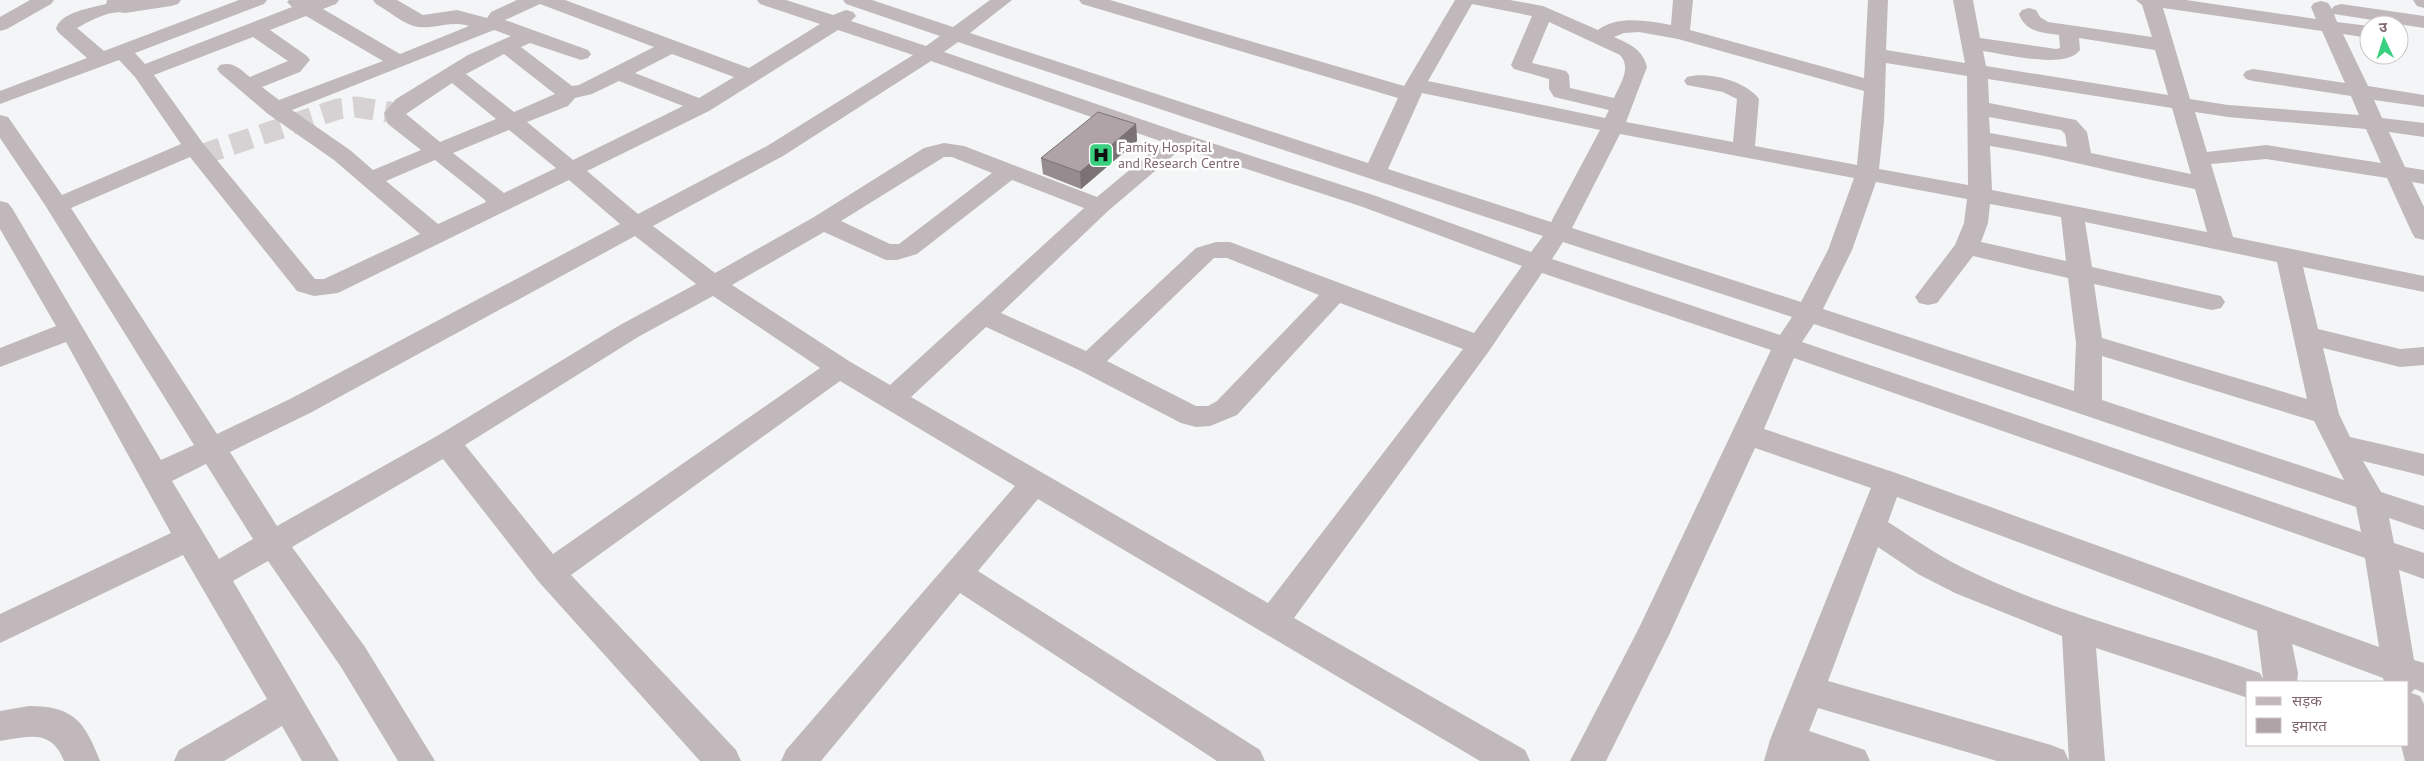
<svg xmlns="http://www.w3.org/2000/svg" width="2424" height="761" font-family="'PT Sans','Noto Sans Devanagari',sans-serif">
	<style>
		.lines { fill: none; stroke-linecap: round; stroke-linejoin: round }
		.minor-tunnel { stroke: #d6d2d4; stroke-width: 21; stroke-dasharray: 21 11; stroke-linecap: butt }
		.minor { fill: #c0b8bb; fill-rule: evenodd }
		.wall { fill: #968c90 }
		.shaded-wall { fill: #7a7275 }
		.building { fill: #afa3a7; stroke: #7a7275 }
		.labels { text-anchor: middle; stroke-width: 5; stroke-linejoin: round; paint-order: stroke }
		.poi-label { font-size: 14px; fill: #816870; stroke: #fff; text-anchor: start }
	</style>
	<rect width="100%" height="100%" fill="#f3f5f6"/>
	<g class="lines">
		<path class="minor-tunnel" d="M201,155L338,109L356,107L395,113"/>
		<path class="minor" d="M30,0H54L51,4L7,29L0,31V17Z
			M107,0H181L178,4L171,6L125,13C111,9 89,21 77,28L104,51L239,0H267L264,4L135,53L145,64L292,7L287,2L289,0H339L336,4L323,9L400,54L469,26C450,20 437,29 418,27C404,25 389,11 376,4L373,0H397L423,15L457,10L487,18L491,12L517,0H565L749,68L820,24L760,4L757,0H786L833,15L846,10L853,12L856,16L851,21L926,46L940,36L846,4L843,0H872L953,27L990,0H1012L970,33L1368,163L1398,98L1082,4L1079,0H1110L1404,86L1455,0H1510L1543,6L1598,30C1619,15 1647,21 1671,25L1673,0H1693L1690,30L1864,78L1868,0H1888L1886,50L1965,63L1953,0H1973L1980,38L2056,49L2060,48L2059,35C2043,33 2025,32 2019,14L2022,10L2029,8L2036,10L2040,17L2048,22L2152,37L2142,5L2136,0H2186L2316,19L2311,7L2314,3L2321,1L2328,3L2332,9L2334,6L2341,4L2424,16V28L2334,14L2337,22L2369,26V38L2343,34L2368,86L2424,95V107L2374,100L2382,118L2424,123V137L2389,132L2405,167L2424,170V184L2412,182L2424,207V240L2415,238L2412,233L2387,178L2266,159L2211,164L2233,237L2424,276V292L2303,267L2318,329L2400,349L2424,347V365L2400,367L2323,348L2339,414L2350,437L2424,454V476L2363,461L2381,492L2424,506V530L2389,518L2394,543L2424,553V579L2399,570L2414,660L2424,663V693L2415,689L2411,693L2420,696L2424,704V761H2405L2401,745H2408V682H2384L2383,678L2292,644L2298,673L2297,682H2248V698L2096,648L2105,761H2069L2062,636L1955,593L1918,574L1878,547L1828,681L2051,745L2064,750L2069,761H1997L1818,708L1809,731L1865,750L1870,761H1764L1770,740L1871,488L1755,448L1669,635L1606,761H1570L1639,628L1771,350L1542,273L1489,351L1294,618L1525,750L1530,761H1480L1038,499L978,571L1260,750L1265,761H1217L960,593L821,761H781L786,750L1015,486L840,381L571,575L736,750L741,761H700L539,582L443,459L292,547L365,647L435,761H398L341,667L268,561L233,581L339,761H302L282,726L224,761H174L179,750L267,699L183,555L0,643V614L171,533L66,342L0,367V348L56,326L0,229V201L8,203L12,208L161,460L194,445L45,205L0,138V115L8,117L62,195L181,144L135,77L119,60L0,104V91L87,58L59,33L56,29C60,12 91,8 106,4ZM540,4L654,47L579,85L572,86L521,47L530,43L581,60L588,58L591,54L588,50L505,20ZM1472,4L1532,16L1511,65L1514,69L1549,79V89L1554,97L1609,110L1605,118L1428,81ZM2163,8L2322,31L2345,83L2253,69L2246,71L2243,75L2246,79L2253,81L2351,96L2359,115L2228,105L2190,99ZM306,16L383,61L279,100L262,87L300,72L310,60L307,56L270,30ZM1549,22L1620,55C1632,68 1620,84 1614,98L1570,88L1569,75L1566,71L1532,63ZM494,30L511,36L468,55L396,99L384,113L388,124L421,150L373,170L350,150L292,110ZM838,30L913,55L767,146L638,214L587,171L709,111ZM1639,32L1678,39L1864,91L1857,165L1755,146L1759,99C1746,81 1708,71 1687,77L1684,81L1687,85L1723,92L1737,99L1733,142L1626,122L1647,67C1643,49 1629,44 1614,37L1624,33ZM253,37L288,61L250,77C240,69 233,61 220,65L217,69L220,73L268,114L334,160L420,234L324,279H315L202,142L154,75ZM2079,38L2155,50L2168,95L1986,66L1983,51C2005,54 2066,70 2080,50ZM958,42L1543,236L1531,252L1376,196L1187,135L944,52ZM504,54L555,94L514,112L466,74ZM672,54L734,77L699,98L635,73ZM931,61L1163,142L1097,197L964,146L944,143L924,148L814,217L715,273L653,226L783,156ZM1886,63L1967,76L1968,185L1879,169L1884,121ZM1988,79L2172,108L2191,174L2091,153L2087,132L2076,120L1989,103ZM619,81L683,106L573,160L527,122L568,106L575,98L592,94ZM452,83L496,119L440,142L406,114ZM1422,93L1600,130L1551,222L1388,169ZM2195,112L2228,117L2366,129L2381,163L2266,145L2207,152ZM1989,117L2061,130L2065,134L2067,147L1990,133ZM509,130L556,168L504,193L453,153ZM1620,134L1854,178L1828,250L1801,302L1572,228ZM1990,146C2059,157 2126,176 2195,189L2207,232L1992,190ZM1182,148L1360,206L1522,266L1474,333L1230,242H1216L1196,248L1086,351L1001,313L1108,211ZM190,157L297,291L314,296L338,293L569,180L620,224L290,399L217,434L71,208ZM944,157H952L992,173L899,244H890L841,221ZM435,160L485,200L486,202L438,224L386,181ZM1012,180L1084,208L890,385L849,361L732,285L824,232L886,260H897L917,254ZM1876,182L1967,199L1964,223L1955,245L1915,297L1919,303L1928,305L1937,303L1973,256L2068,278L2076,343L2074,391L1823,309L1852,250ZM1990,204L2061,217L2066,261L1981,242L1988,223ZM2085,222L2277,262L2307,399L2102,338L2094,284L2212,310L2221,308L2225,302L2221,296L2212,294L2092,267ZM635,236L696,284L620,325L437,436L277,526L230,452L310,413ZM1563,242L1792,317L1780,335L1552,259ZM1214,258H1227L1319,295L1217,401L1208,406H1196L1107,361ZM713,296L820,368L553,554L465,445L638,337ZM1340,303L1463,349L1268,603L911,397L986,327L1079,370L1181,423L1196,427L1210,426L1237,415ZM1814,324L2356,507L2361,532L1802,342ZM2102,356L2314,421L2344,480L2102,400ZM1794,358L2365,558L2379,647L1899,474L1764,429ZM206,464L253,539L219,559L172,481ZM1897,497L2257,631L2263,679L2260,673C2166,639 2067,617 1976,574C1945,560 1917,541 1888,522Z
			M2413,0H2424V8L2417,6Z
			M29,706C75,706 85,723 100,761H64C52,729 29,736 0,741V711Z"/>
	</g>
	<path class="wall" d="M1136,124L1137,141L1081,189L1043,174L1041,158Z"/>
	<path class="shaded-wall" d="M1136,124L1137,141L1081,189L1080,172Z"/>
	<path class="building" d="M1098,112L1136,124L1080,172L1041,158Z"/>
	<defs>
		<symbol id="hospital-square" viewBox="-11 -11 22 22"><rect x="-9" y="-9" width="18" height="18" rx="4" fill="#39d080" stroke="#fff"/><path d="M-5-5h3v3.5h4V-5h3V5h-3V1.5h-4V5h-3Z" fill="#111"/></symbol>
	</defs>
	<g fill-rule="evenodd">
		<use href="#hospital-square" x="1087" y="141" width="28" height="28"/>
	</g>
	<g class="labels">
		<g class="poi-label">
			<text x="1118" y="152">Famity Hospital<tspan x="1118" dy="16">and Research Centre</tspan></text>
		</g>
	</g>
	<rect x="2246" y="681" width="162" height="65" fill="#ffffff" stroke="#cdc3c6"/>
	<rect x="2256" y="697" width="25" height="8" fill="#c0b8bb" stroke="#cdc3c6"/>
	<text x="2292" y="706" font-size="15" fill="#816870">सड़क</text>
	<rect x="2256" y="718" width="25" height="15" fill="#afa3a7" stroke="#cdc3c6"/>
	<text x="2292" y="731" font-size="15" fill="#816870">इमारत</text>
	<g transform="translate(2384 40) rotate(356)"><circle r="24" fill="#ffffff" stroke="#cdc3c6"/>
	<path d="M0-4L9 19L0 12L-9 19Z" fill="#39d080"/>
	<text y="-8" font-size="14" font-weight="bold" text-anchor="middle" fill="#816870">उ</text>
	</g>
</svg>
